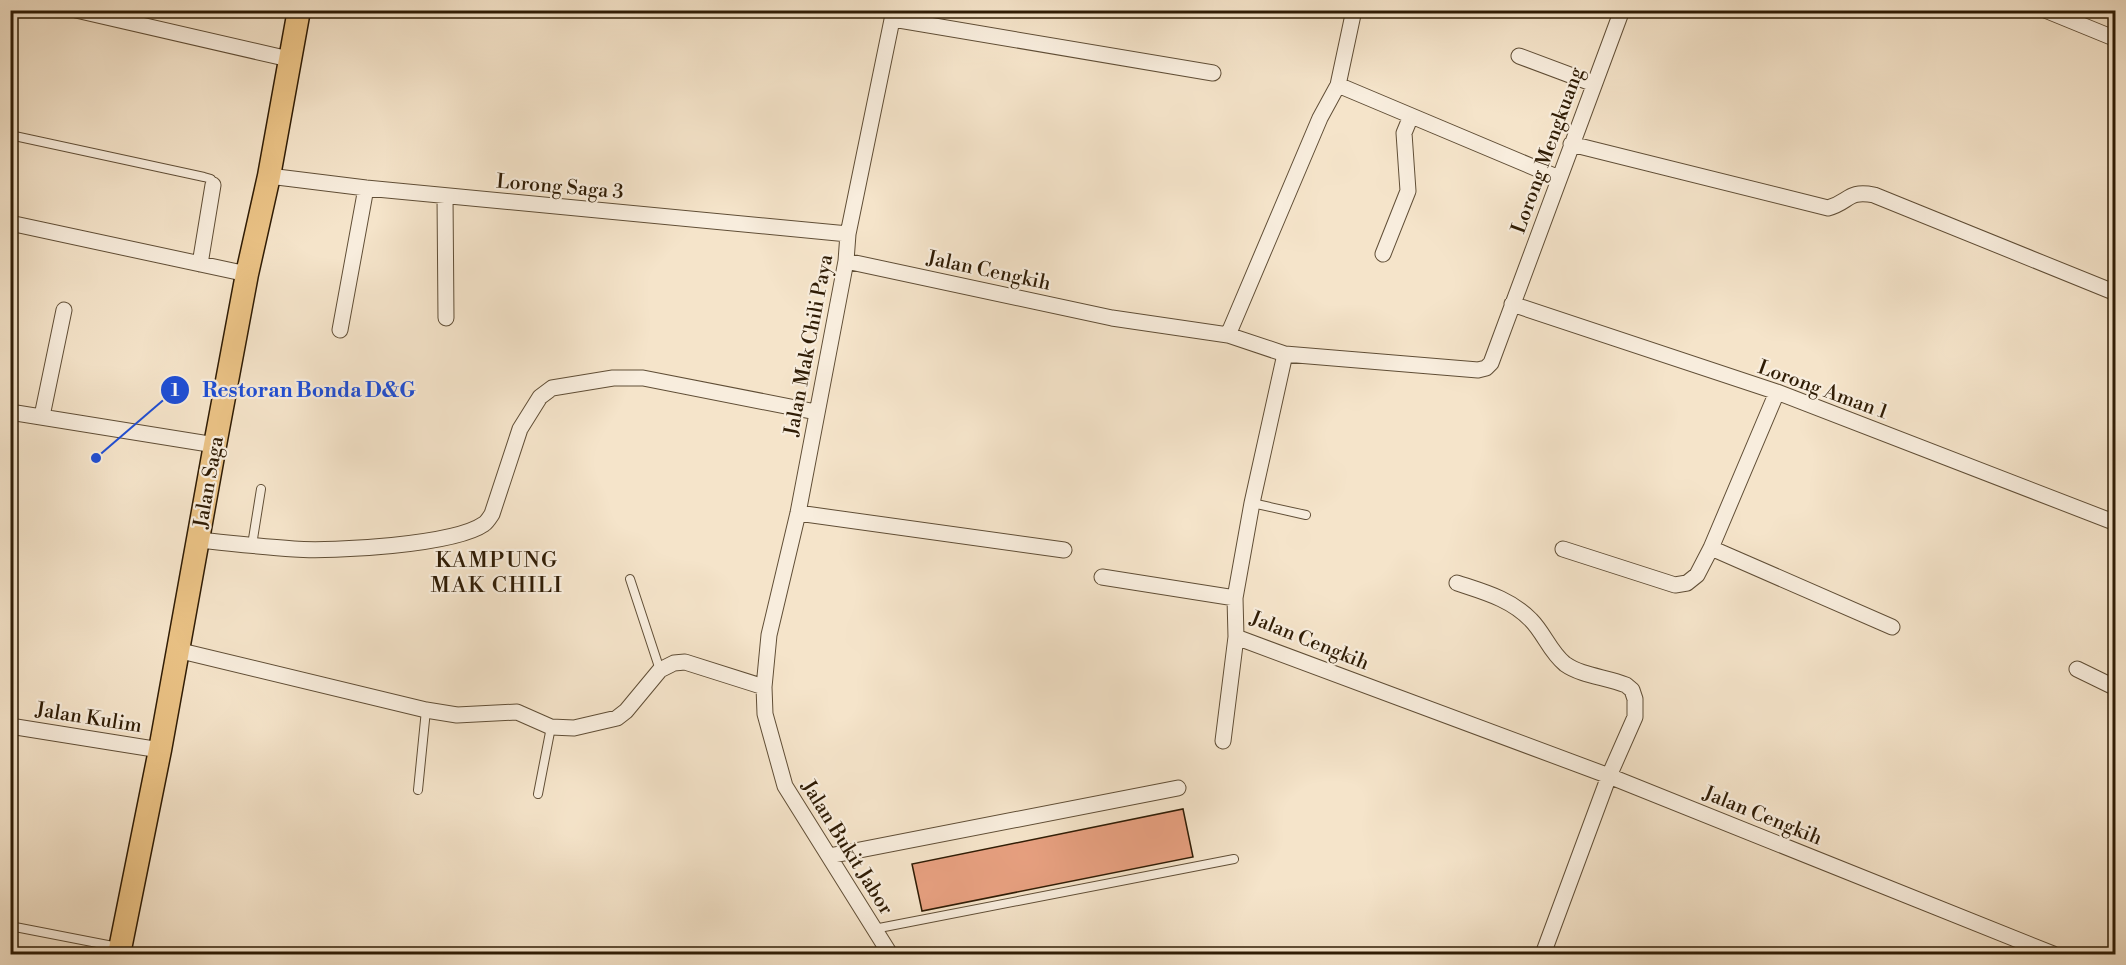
<svg xmlns="http://www.w3.org/2000/svg" width="2126" height="965" font-family="'Libre Bodoni',serif">
	<style>
		.building { fill: #e7a080; stroke: #2f1c05; stroke-width: 1.5 }
		.lines { fill: none; stroke-linecap: round; stroke-linejoin: round }
		.service-casing { stroke: #604e36; stroke-width: 10 }
		.minor-casing { stroke: #604e36; stroke-width: 17 }
		.primary-casing { stroke: #2f1c05; stroke-width: 25 }
		.service { stroke: #f8eddd; stroke-width: 8 }
		.minor { stroke: #f8eddd; stroke-width: 15 }
		.primary { stroke: #eac285; stroke-width: 22 }
		.labels { text-anchor: middle; stroke-width: 4.5; stroke-linejoin: round; paint-order: stroke }
		.street-label { font-size: 20px; fill: #2f1c05; stroke: #f8eddd }
		.quarter-label { font-size: 22px; letter-spacing: 1.5px; fill: #2f1c05; stroke: #f8eddd }
		.leader { fill: none; stroke: #1d4ed8; stroke-width: 2 }
		.callout-dot { fill: #1d4ed8; stroke: #f8eddd; stroke-width: 2 }
		.mark-label { font-size: 18px; text-anchor: middle; font-weight: bold; fill: #fff }
		.callout-label { font-size: 21px; text-anchor: middle; font-weight: bold; fill: #1d4ed8; stroke: #f8eddd; stroke-width: 4.5; stroke-linejoin: round; paint-order: stroke }
	</style>
	<rect width="100%" height="100%" fill="#f5e4ca"/>
	<filter id="stains"><feTurbulence type="fractalNoise" baseFrequency=".00333" numOctaves="4"/><feColorMatrix values="0 0 0 0 .2 0 0 0 0 .09 0 0 0 0 .02 0 0 0 .5 -.17"/></filter>
	<radialGradient id="worn" r=".72"><stop offset=".6" stop-color="#630" stop-opacity="0"/><stop offset="1" stop-color="#630" stop-opacity=".3"/></radialGradient>
	<path class="building" d="M1183,809L1193,857L922,911L912,864Z"/>
	<g class="lines">
		<defs>
			<path id="service" d="M10,135L204,177L211,179L213,185
				M1252,503L1306,515
				M252,545L261,489
				M630,579L660,670
				M418,790L426,710
				M538,794L551,727
				M10,926L118,947
				M874,929L1234,859"/>
			<path id="minor" d="M76,10L289,59
				M2045,10L2116,39
				M893,19L1213,73
				M1519,56L1594,84
				M1338,85L1354,10
				M1571,144L1828,208C1850,202 1847,190 1874,195L2116,293
				M269,176L366,188L848,234
				M445,196L446,318
				M10,223L247,274
				M1383,254L1408,191L1404,133L1411,116
				M846,261L1112,318L1228,335L1285,354L1252,503L1235,598L1236,637L1609,776L2053,954
				M200,264L213,185
				M1512,304L1777,392L2116,523
				M340,330L366,188
				M1228,335L1320,118L1338,85L1559,178
				M1285,354L1478,370L1486,368L1491,363L1622,10
				M10,412L215,445
				M42,416L64,310
				M798,513L1064,550
				M198,540C230,543 262,547 294,549C332,552 454,545 484,524C487,522 490,517 492,514L520,429L540,397L552,388L613,378H643L816,412
				M1711,548L1892,627
				M1563,549L1675,585L1687,583L1697,575L1711,548L1777,392
				M1102,577L1235,598
				M1457,583C1484,592 1511,599 1531,620C1544,633 1550,652 1565,664C1582,676 1607,677 1626,685L1632,690L1635,699V717L1609,776L1543,954
				M177,650L426,710L457,715L517,712L551,727L574,728L617,718L626,711L660,670L674,663L685,662L764,687
				M2077,669L2116,688
				M10,726L160,750
				M1223,741L1236,637
				M829,856L1178,788
				M890,954L785,786L765,714L764,687L769,635L798,513L846,261L848,234L894,10"/>
			<path id="primary" d="M119,954L160,750L215,445L247,274L269,176L299,10"/>
		</defs>
		<use href="#service" class="service-casing"/>
		<use href="#minor" class="minor-casing"/>
		<use href="#primary" class="primary-casing"/>
		<use href="#service" class="service"/>
		<use href="#minor" class="minor"/>
		<use href="#primary" class="primary"/>
	</g>
	<g class="labels">
		<g class="street-label">
			<text transform="translate(1547 150) rotate(-70)" y="7">Lorong Mengkuang</text>
			<text transform="translate(560 186) rotate(5)" y="7">Lorong Saga 3</text>
			<text transform="translate(989 270) rotate(12)" y="7">Jalan Cengkih</text>
			<text transform="translate(808 345) rotate(-79)" y="7">Jalan Mak Chili Paya</text>
			<text transform="translate(1823 389) rotate(20)" y="7">Lorong Aman 1</text>
			<text transform="translate(208 482) rotate(-80)" y="7">Jalan Saga</text>
			<text transform="translate(1310 640) rotate(22)" y="7">Jalan Cengkih</text>
			<text transform="translate(89 717) rotate(9)" y="7">Jalan Kulim</text>
			<text transform="translate(1763 815) rotate(22)" y="7">Jalan Cengkih</text>
			<text transform="translate(848 847) rotate(58)" y="7">Jalan Bukit Jabor</text>
		</g>
		<g class="quarter-label">
			<text x="497" y="567">KAMPUNG<tspan x="497" dy="25">MAK CHILI</tspan></text>
		</g>
	</g>
	<path class="leader" d="M96 458L175 390"/>
	<g class="callout-dot">
		<circle cx="96" cy="458" r="6"/>
		<circle cx="175" cy="390" r="15"/>
	</g>
	<g class="mark-label">
		<text x="175" y="396">1</text>
	</g>
	<g class="callout-label">
		<text x="309" y="397">Restoran Bonda D&amp;G</text>
	</g>
	<rect width="2126" height="965" fill="none" stroke="#f5e4ca" stroke-width="36"/>
	<rect x="12" y="12" width="2102" height="941" fill="none" stroke="#2f1c05" stroke-width="3"/>
	<rect x="18" y="18" width="2090" height="929" fill="none" stroke="#2f1c05" stroke-width="1.5"/>
	<rect width="100%" height="100%" filter="url(#stains)"/>
	<rect width="100%" height="100%" fill="url(#worn)"/>
</svg>
